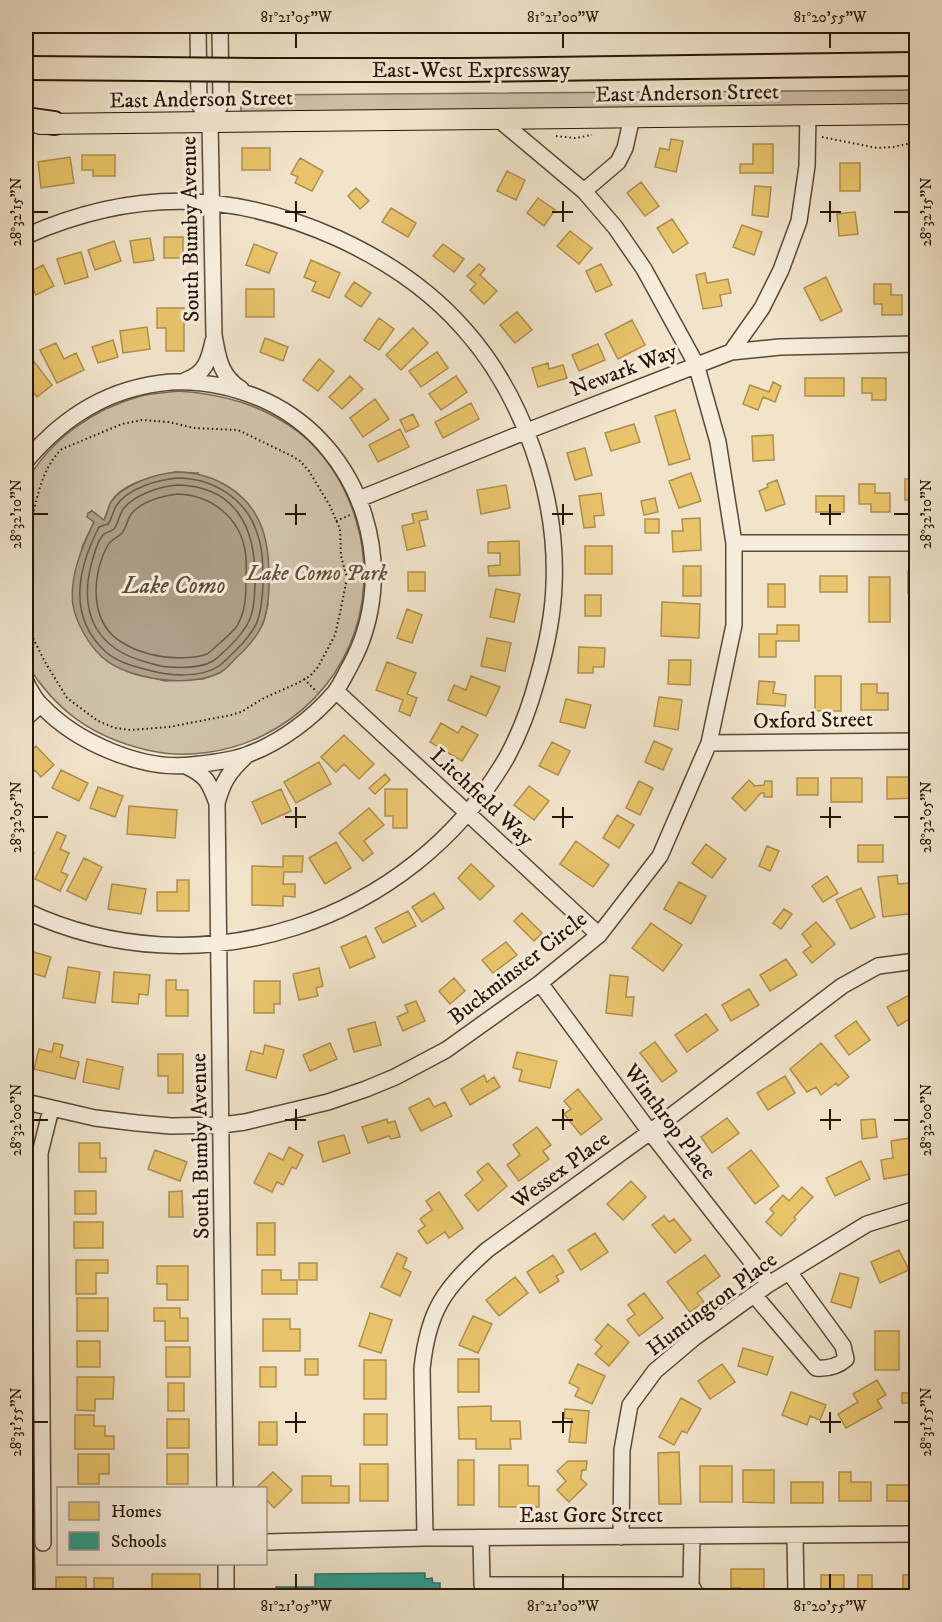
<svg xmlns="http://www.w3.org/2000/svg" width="942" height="1622" font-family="'IM FELL DW Pica',serif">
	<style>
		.green { fill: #cec1aa; stroke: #7a6b58; stroke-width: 1.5; fill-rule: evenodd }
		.water { fill: #ac9e88; stroke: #766754; stroke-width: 1.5 }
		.homes { fill: #e9c46a; stroke: #ae904c; stroke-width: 1.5 }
		.schools { fill: #2a9d8f; stroke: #297466; stroke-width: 1.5 }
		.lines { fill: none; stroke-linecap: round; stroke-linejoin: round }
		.shore { stroke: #695a47; stroke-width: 1.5 }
		.minor-casing { stroke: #594937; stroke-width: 18 }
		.major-casing { stroke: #261506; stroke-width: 22 }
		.highway-casing { stroke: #261506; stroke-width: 26 }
		.path { stroke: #261506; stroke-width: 2; stroke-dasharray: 1.5 3; stroke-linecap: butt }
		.minor { stroke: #f6eddd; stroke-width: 15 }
		.major { stroke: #f1e4cb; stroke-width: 20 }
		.highway { stroke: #f1e4cb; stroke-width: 22 }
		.highway-bridge-casing { stroke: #261506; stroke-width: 26; stroke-linecap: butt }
		.highway-bridge { stroke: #f1e4cb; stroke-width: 22 }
		.ticks { fill: none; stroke: #261506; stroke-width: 2 }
		.labels { text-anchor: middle; stroke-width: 6; stroke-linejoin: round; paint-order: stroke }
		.street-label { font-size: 22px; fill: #261506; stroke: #f6eddd }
		.park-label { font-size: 22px; font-style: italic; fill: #61513f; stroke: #f6eddd }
		.water-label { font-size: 24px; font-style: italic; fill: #5c4c3a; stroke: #f6eddd }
		.neatline { fill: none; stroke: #261506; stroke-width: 2 }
		.ticks-label { font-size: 15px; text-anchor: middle; fill: #261506 }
	</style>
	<rect width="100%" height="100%" fill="#f1e4cb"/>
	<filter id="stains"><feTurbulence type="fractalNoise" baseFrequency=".00333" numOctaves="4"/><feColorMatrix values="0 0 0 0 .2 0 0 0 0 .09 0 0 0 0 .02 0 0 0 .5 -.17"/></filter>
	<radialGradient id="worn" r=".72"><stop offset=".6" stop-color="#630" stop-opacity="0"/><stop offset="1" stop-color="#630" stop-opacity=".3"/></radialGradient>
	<path class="green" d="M916,90V106L241,114V95Z
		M178,391C222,394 261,404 297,431C325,452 346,486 356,520C382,607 344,696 262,736C227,753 185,759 147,750C92,737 56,711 26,663V482C51,439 93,409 141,396C153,393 166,393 178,391ZM176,472L198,473L268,604L263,624L221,672L203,679L165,681L129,671L102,657L86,636L78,620L82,547L94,522L92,511L104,521C106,515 108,508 111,502C124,481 155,477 176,472Z"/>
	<path class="water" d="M176,472C213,472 249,492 262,528C269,547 269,566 269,587C268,621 261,635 236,658C231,663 226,670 219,673C189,688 127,680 102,657C89,645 76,623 73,605C69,577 82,547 94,522L87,517L88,513L92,511L104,520C107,515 108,507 111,502C123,484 156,474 176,472Z"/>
	<path class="homes" d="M671,139L683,141L676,172L655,167L660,148L669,150Z
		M753,144H773V173H740V164H753Z
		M242,148H270V170H242Z
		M82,155H115V176H93V170H82Z
		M70,157L74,183L41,188L38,162Z
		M300,158L323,171L312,191L295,183L298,177L291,174Z
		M840,163H860V191H840Z
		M507,171L525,180L516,200L497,191Z
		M641,182L659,206L645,216L627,193Z
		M755,186L771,187L768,217L752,215Z
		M356,188L369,201L360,209L348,196Z
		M538,198L555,210L544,226L527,213Z
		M391,208L416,223L408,237L382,222Z
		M855,212L858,234L839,236L837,214Z
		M672,219L688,243L673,253L657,228Z
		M742,225L762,232L754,255L733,247Z
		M570,231L592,248L579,264L557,246Z
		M164,237H183V258H164Z
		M150,238L154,260L134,263L130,241Z
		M114,241L121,261L95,270L88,250Z
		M254,244L277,253L269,273L246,265Z
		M443,244L464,259L454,272L433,256Z
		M81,252L88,277L65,284L57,259Z
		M311,260L340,273L329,298L312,291L316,282L304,277Z
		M479,264L485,269L480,275L497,291L484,304L470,290L476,284L467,276Z
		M601,264L612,285L596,292L586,271Z
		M43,265L54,286L36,295L26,274Z
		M705,273L707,283L728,279L731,293L720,295L722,306L703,309L696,275Z
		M826,277L842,311L821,321L804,288Z
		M354,282L371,293L361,307L345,296Z
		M874,284H891V295H902V315H882V304H874Z
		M246,289H274V317H246Z
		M157,308H184V351H166V328H157Z
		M517,312L532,330L515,343L500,325Z
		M379,318L394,329L379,350L364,340Z
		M632,320L645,345L618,359L605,334Z
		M147,327L150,349L123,353L120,331Z
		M413,328L428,343L401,370L386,355Z
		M265,338L288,347L283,361L260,352Z
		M113,340L118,357L98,363L92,347Z
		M56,343L64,359L76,353L84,370L57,383L40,350Z
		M598,344L605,360L579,371L572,355Z
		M437,352L448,368L421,387L409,371Z
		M32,359L52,385L37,397L28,386L26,388V364Z
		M319,359L334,371L318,391L303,380Z
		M548,363L549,369L563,365L567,378L538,387L532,368Z
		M350,376L363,389L342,409L329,397Z
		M456,376L467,392L441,410L429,394Z
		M805,378H844V396H805Z
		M862,378H886V400H872V393H862Z
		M911,379H916V396H911Z
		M773,382L781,386L775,402L763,397L758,410L743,404L750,385L769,392Z
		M375,399L389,419L363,437L350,418Z
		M471,403L479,419L443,438L435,422Z
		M675,410L690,459L669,465L655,416Z
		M413,414L419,426L406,432L400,420Z
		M634,424L640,442L611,451L605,433Z
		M400,429L409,447L378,462L369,445Z
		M773,435L774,460L753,461L752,436Z
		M585,448L592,475L575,480L567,453Z
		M691,473L701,501L679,508L669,481Z
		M905,479H913V493H916V511H914V500H905Z
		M777,480L785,504L766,511L759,491L768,487L767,484Z
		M859,484H875V493H890V512H871V504H859Z
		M506,485L510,508L481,514L477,490Z
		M601,493L604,515L594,516L595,527L584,528L579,496Z
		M816,496H844V512H816Z
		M655,498L658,512L644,515L641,501Z
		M426,511L428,519L419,521L425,546L407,550L402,526L414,523L412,514Z
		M700,518L701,550L673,552L672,531H683L682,519Z
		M645,519H659V533H645Z
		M519,541L520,575L489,576L488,566L500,565V553H488V542Z
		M585,546H612V574H585Z
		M683,566H701V596H683Z
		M908,571H916V593H908Z
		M408,572H425V591H408Z
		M820,576H847V592H820Z
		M869,577H890V622H869Z
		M768,584H785V607H768Z
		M496,589L520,594L514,622L490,617Z
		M585,595H601V616H585Z
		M662,602L700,604L699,638L661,636Z
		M407,609L422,615L412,643L397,638Z
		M777,625H799V641H776V657H759V634H777Z
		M487,638L511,643L505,671L481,666Z
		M579,647L605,648L604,667H593V673H578Z
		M669,660H691L690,685L668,684Z
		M387,662L416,673L407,694L417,698L410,716L399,711L403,700L376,690Z
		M471,676L500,687L486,716L448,700L454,685L466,690Z
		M815,676H841V711H815Z
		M759,681L775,682L773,693L786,695L785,706L757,704Z
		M861,684H877V693H888V710H861Z
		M910,685H916V709H910Z
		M659,697L682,700L678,730L654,726Z
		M566,699L591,705L585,728L560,722Z
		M441,723L458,733L462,726L478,735L462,761L430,742Z
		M344,735L374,764L359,779L344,764L336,772L321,757Z
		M654,741L672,749L663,770L645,762Z
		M552,742L570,751L558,775L539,766Z
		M36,746L54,765L41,777L35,770L28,776L26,773V755Z
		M319,762L331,784L296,803L284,782Z
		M61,770L88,783L79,801L52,788Z
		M385,774L390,780L375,794L369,788Z
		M887,777H916V798L887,799Z
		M797,778H818V795H797Z
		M831,778H862V802H831Z
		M749,780L755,786L764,785L765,781H772V797H764V793H761L745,811L732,798Z
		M639,781L653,788L640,815L626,808Z
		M529,786L549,801L534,820L514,805Z
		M98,787L123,796L115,817L90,808Z
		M281,789L291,811L262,824L252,802Z
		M385,789H407V828H393V816H385Z
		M129,806L177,810L175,838L127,834Z
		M369,808L384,825L364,841L373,853L363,861L339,833Z
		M617,815L634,825L619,848L603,838Z
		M57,832L66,836L60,849L69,853L61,872L68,875L60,891L35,879Z
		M576,841L609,865L593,887L560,864Z
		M336,842L351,868L325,884L309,858Z
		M706,844L726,859L712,878L692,863Z
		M858,845H883V862H858Z
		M767,846L779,851L770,871L759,866Z
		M26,848L34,853L26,868Z
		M283,856H303L302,872H284L283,884H295V897L283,896V906L252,905V866L283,867Z
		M84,858L102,867L86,900L67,891Z
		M471,864L494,886L480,900L458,878Z
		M897,875L898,884L910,883L911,893H916V913L883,917L878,877Z
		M827,876L838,893L823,902L812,886Z
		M177,880H189V911H157V892H177Z
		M679,882L706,896L691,924L664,909Z
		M112,884L146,889L141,914L108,909Z
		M861,888L875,917L851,929L836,900Z
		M434,893L444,908L422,922L412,907Z
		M784,909L792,914L781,929L773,923Z
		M408,911L416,926L383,943L375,928Z
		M522,913L542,933L534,941L514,921Z
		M816,922L835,944L812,963L803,952L811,946L802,934Z
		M651,923L682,945L663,971L632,948Z
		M366,936L375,957L350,968L341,947Z
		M506,942L517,955L493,973L482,960Z
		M30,951L51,957L45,977L26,971V960H27Z
		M786,959L797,975L770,991L760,975Z
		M68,967L100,972L95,1003L63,998Z
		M319,968L323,986L316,988L318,996L299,1000L293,974Z
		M114,972L150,975L148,995L139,994L138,1004L112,1002Z
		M610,975L628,977L626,997H634L632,1016L606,1013Z
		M454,978L465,991L450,1004L439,991Z
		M166,980H176V990H188V1016H166Z
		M254,981H280V1004H274V1013H254Z
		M749,989L759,1005L731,1021L722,1005Z
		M913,993L916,998V1015L898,1026L887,1007Z
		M416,1001L425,1021L403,1031L397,1017L408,1012L405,1005Z
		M706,1014L718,1030L687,1052L675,1035Z
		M856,1021L870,1040L849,1055L835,1036Z
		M375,1022L381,1045L354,1052L348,1029Z
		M655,1042L677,1071L662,1082L640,1053Z
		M54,1043L63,1045L60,1057L79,1062L75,1079L34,1069L39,1049L52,1052Z
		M330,1043L337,1059L310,1071L303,1055Z
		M821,1043L849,1077L838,1086L836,1083L821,1095L816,1087L807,1092L790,1069Z
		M265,1045L284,1050L276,1078L246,1070L251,1051L263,1054Z
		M517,1052L557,1061L550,1088L519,1081L522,1070L513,1068Z
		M158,1054H183V1093H168V1076H158Z
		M87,1059L123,1067L119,1089L83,1082Z
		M484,1075L487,1082L494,1077L500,1087L470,1105L461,1089Z
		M785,1076L795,1093L768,1110L757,1093Z
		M578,1089L602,1119L581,1135L564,1114L571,1109L564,1101Z
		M429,1098L434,1107L445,1102L452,1116L421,1131L409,1108Z
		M727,1118L739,1133L712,1153L701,1137Z
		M387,1119L388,1123L395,1121L400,1137L391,1139L389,1136L368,1143L362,1127Z
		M875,1119L877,1137L862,1139L861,1120Z
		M537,1127L551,1145L543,1151L549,1159L519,1181L507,1165L520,1155L513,1145Z
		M344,1135L350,1153L323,1162L318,1142Z
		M916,1137V1173L884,1179L881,1160L893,1158L891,1141Z
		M79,1143H100V1158H106V1172H79Z
		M289,1147L303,1155L296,1169L292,1167L283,1185L277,1182L272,1192L254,1183L269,1153L283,1160Z
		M155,1150L187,1162L180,1181L148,1169Z
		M751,1150L779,1186L755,1204L728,1168Z
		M861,1161L870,1179L835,1196L826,1178Z
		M488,1163L507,1186L478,1211L465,1195L483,1180L477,1172Z
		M631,1181L646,1197L623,1220L607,1204Z
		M802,1187L813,1197L794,1217L796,1219L781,1236L766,1222L774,1213L770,1209L783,1195L789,1201Z
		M75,1191H96V1214H75Z
		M182,1191L183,1217H169V1192Z
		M439,1192L463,1228L449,1238L445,1232L427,1244L418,1231L425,1226L420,1219L432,1210L426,1201Z
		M664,1216L669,1222L674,1219L691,1240L675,1253L652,1225Z
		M74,1222H103V1248H74Z
		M257,1223H275V1255H257Z
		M595,1233L608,1252L581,1270L568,1250Z
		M899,1250L909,1270L880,1283L871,1262Z
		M397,1253L407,1258L403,1268L411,1272L400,1296L381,1287Z
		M553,1255L564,1272L556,1276L559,1281L540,1293L527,1272Z
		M705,1255L720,1276L697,1293L704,1302L690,1312L667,1282Z
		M76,1260H108V1273H96V1294H76Z
		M299,1263H317V1280H299Z
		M157,1266H188V1300H167V1284H157Z
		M262,1270H281V1280H297V1294H262Z
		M840,1273L859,1278L851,1308L831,1302Z
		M515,1277L528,1293L499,1316L486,1300Z
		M644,1293L663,1318L639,1336L627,1320L635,1314L628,1305Z
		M77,1298H108V1331H77Z
		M154,1308H180V1318H188V1341H165V1321H154Z
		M370,1313L392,1320L381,1353L359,1346Z
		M473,1316L492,1324L478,1353L459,1345Z
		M263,1319H290V1329H300V1351H263Z
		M608,1324L629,1342L609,1366L595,1354L602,1346L595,1340Z
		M875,1331H899V1370H875Z
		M77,1341H100V1367H77Z
		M166,1347H190V1377H166Z
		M743,1348L773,1357L767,1375L738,1366Z
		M305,1359H318V1375H305Z
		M458,1359H479V1392H458Z
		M364,1360H386V1399H364Z
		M578,1364L605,1376L592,1404L575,1396L579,1388L569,1383Z
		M722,1364L735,1382L710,1399L698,1381Z
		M260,1367H276V1387H260Z
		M77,1377H114L113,1399H95V1411L77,1410Z
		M877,1380L886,1395L877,1400L882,1408L846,1428L838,1414L858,1402L853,1394Z
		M168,1383H184V1411H168Z
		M791,1392L826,1405L820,1420L810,1416L807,1425L782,1415Z
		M902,1393H916V1403H902Z
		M681,1398L701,1409L687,1433L682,1431L674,1445L659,1437Z
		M491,1406V1421H520L521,1439H510L511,1449H476V1439H459L458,1407Z
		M565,1409L589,1411L586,1443L569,1442L572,1419L564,1418Z
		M364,1414H387V1445H364Z
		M75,1415H94V1426H105V1436H114V1449H75Z
		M167,1419H189V1448H167Z
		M259,1422H277V1445H259Z
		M679,1452L681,1504H659L658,1453Z
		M78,1454H109V1474H99V1484H78Z
		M167,1454H188V1484H167Z
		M458,1460H474V1505H458Z
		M568,1461H587L586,1470H582L581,1479L587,1484L569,1502L557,1490L566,1481L557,1471Z
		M360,1464H388V1501H360Z
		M499,1465H528V1486H539V1507H499Z
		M700,1466H732V1502H700Z
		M743,1470H774V1503L743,1502Z
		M273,1472L292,1490L274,1508L266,1499V1488H256Z
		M839,1472H851V1482H871V1501H839Z
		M302,1476H331V1486H349V1503H302Z
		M791,1482H823V1503H791Z
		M887,1485H915V1501H887Z
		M731,1569H764V1596H741V1588H731Z
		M152,1574H200V1592H181V1596H152Z
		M821,1575H844V1596H821Z
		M858,1575H872V1593H889V1596H858Z
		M903,1575H916V1596H903Z
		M56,1577H86V1596H56Z
		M94,1578H113V1596H94Z"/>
	<path class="schools" d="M425,1573V1579L432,1578L433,1583H440V1596H276V1587H315V1574Z"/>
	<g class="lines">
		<path class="shore" d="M177,478C212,478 246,498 257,533C263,549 263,565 263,582C262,617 258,630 232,654C228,658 223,663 219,666C201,678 171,676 152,671C137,667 118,663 106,652C67,617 78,568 99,527L108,524C112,518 113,511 116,506C128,488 157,480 177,478Z
			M177,485C236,486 256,528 255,581C255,614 251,626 227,649C222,653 218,658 213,661C201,668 182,668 168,667C161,667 153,664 146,662C97,649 79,614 91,565C94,556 96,543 103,535C105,532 111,532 114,529C119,523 119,514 124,508C136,494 159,487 177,485Z
			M178,494C211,495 239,517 245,550C247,561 246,572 246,582C246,598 245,612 237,626C233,632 226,637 221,642C216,646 212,651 207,654C198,658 189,657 180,658C161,658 139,653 123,643C89,624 91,575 108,545C111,539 118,538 122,533C127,527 127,519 132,513C143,501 162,496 178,494Z"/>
		<defs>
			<path id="minor" d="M198,26L199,104L210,122L214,335C218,357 220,376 241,389
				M210,122L221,104L220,26
				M584,191L618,162L625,148L632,117
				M26,236C133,189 230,190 337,238C385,260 429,289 464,329C523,395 558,496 554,585C553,617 546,649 537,680C530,706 520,733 507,757C411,923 200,993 26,911
				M731,352L762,308L781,270L799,221L807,166L808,115
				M186,380C205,374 209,360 213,341
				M26,461C65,415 111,387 171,382C205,380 235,387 266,401C364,447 402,572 350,666C345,675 341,684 335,692C313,718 281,742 249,754C232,761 210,763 192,765C142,771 76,742 42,706C35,700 30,690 26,682
				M359,499L527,431L731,352L780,347L916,344
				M734,543H916
				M336,691L599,935
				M26,718L40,705
				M709,743L916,741
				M186,766C207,776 209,782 217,803
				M540,983L650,1132L769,1284
				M26,1102L95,1118L137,1123L171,1126L222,1125L245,1122L328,1102L366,1089L395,1077L446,1050L540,983L599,935L660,856L709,743L734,625V543L718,442L696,364L644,269L615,227L584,191L497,118
				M755,1296L816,1368C828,1369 837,1367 846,1359L843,1346L789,1272
				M225,1488L217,803C223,781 229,772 246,756
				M795,1535L796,1596
				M692,1536L691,1585L697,1596
				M621,1537L622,1450L630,1405L655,1371L694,1338L769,1284L867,1224L916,1209
				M425,1538L422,1369C428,1310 444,1289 487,1250L650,1132L842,986L878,966L916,961
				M481,1538L482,1585H691
				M266,1542L425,1538L916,1534
				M26,1543L27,1596
				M43,1543L40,1153L51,1109
				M226,1564V1596"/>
			<path id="major" d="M40,124L916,114"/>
			<path id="highway" d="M26,68L152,69
				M267,70H463L916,64
				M26,119L54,123"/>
		</defs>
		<use href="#minor" class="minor-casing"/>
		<use href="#major" class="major-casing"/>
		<use href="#highway" class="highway-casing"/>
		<path class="path" d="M556,136L575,138L592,135
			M822,137L877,148L893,147L916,142
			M336,521L350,515
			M26,546C35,514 37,472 62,449L122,424L142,420L169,422L194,428L238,430L292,456L300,461L309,471L330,506L340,529L341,556L347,578L340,613L335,635L318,667L310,676L298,683L264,698L241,712L231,715L169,727L131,730L115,728L98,721L67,698L45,662L26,624
			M304,679L317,692"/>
		<use href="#minor" class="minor"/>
		<use href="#major" class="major"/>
		<use href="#highway" class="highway"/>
		<defs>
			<path id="highway-bridge" d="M152,69L267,70"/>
		</defs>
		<use href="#highway-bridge" class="highway-bridge-casing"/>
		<use href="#highway-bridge" class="highway-bridge"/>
	</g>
	<path class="ticks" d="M296,33V48M563,33V48M830,33V48M296,201V222M563,201V222M830,201V222M33,212H48M285,212H306M552,212H573M820,212H841M894,212H909M296,504V525M563,504V525M830,504V525M33,514H48M285,514H306M552,514H573M820,514H841M894,514H909M296,807V828M563,807V828M830,807V828M33,817H48M285,817H306M552,817H573M820,817H841M894,817H909M296,1109V1130M563,1109V1130M830,1109V1130M33,1120H48M285,1120H306M552,1120H573M820,1120H841M894,1120H909M296,1412V1433M563,1412V1433M830,1412V1433M33,1422H48M285,1422H306M552,1422H573M820,1422H841M894,1422H909M296,1574V1589M563,1574V1589M830,1574V1589"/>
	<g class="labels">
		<g class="street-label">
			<text x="471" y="77">East-West Expressway</text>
			<text transform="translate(687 92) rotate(-1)" y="8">East Anderson Street</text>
			<text transform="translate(201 98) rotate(-1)" y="8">East Anderson Street</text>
			<text transform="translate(189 229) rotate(-91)" y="8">South Bumby Avenue</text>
			<text transform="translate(623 369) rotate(-21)" y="8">Newark Way</text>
			<text transform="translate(813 719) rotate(-1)" y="8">Oxford Street</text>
			<text transform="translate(483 796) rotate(43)" y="8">Litchfield Way</text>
			<text transform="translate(517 967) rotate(-38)" y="8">Buckminster Circle</text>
			<text transform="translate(671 1121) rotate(53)" y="8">Winthrop Place</text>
			<text transform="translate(199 1146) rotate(-91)" y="8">South Bumby Avenue</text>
			<text transform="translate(560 1169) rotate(-36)" y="8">Wessex Place</text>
			<text transform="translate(711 1303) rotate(-37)" y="8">Huntington Place</text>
			<text x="591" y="1522">East Gore Street</text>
		</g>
		<g class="park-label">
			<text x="317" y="580">Lake Como Park</text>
		</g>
		<g class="water-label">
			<text x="174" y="593">Lake Como</text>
		</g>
	</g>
	<rect width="942" height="1622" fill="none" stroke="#f1e4cb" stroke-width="66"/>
	<rect x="57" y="1487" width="210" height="78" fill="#f6eddd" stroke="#a39787" stroke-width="1.5"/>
	<rect x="69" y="1502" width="30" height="18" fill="#e9c46a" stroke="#a39787" stroke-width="1.5"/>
	<text x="111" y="1517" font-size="18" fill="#261506">Homes</text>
	<rect x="69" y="1532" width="30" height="18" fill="#2a9d8f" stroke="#a39787" stroke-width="1.5"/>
	<text x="111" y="1547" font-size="18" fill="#261506">Schools</text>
	<rect x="33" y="33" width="876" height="1556" class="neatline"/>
	<g class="ticks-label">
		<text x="296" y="22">81°21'05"W</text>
		<text x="563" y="22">81°21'00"W</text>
		<text x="830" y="22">81°20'55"W</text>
		<text transform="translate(16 212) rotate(-90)" y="5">28°32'15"N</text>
		<text transform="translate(926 212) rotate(-90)" y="5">28°32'15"N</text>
		<text transform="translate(16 514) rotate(-90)" y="5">28°32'10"N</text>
		<text transform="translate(926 514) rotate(-90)" y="5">28°32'10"N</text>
		<text transform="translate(16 817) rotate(-90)" y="5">28°32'05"N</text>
		<text transform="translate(926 817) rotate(-90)" y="5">28°32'05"N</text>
		<text transform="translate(16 1120) rotate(-90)" y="5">28°32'00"N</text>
		<text transform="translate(926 1120) rotate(-90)" y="5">28°32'00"N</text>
		<text transform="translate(16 1422) rotate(-90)" y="5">28°31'55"N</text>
		<text transform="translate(926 1422) rotate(-90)" y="5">28°31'55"N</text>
		<text x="296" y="1611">81°21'05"W</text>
		<text x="563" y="1611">81°21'00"W</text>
		<text x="830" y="1611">81°20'55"W</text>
	</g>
	<rect width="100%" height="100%" filter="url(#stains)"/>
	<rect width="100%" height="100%" fill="url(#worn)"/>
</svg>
